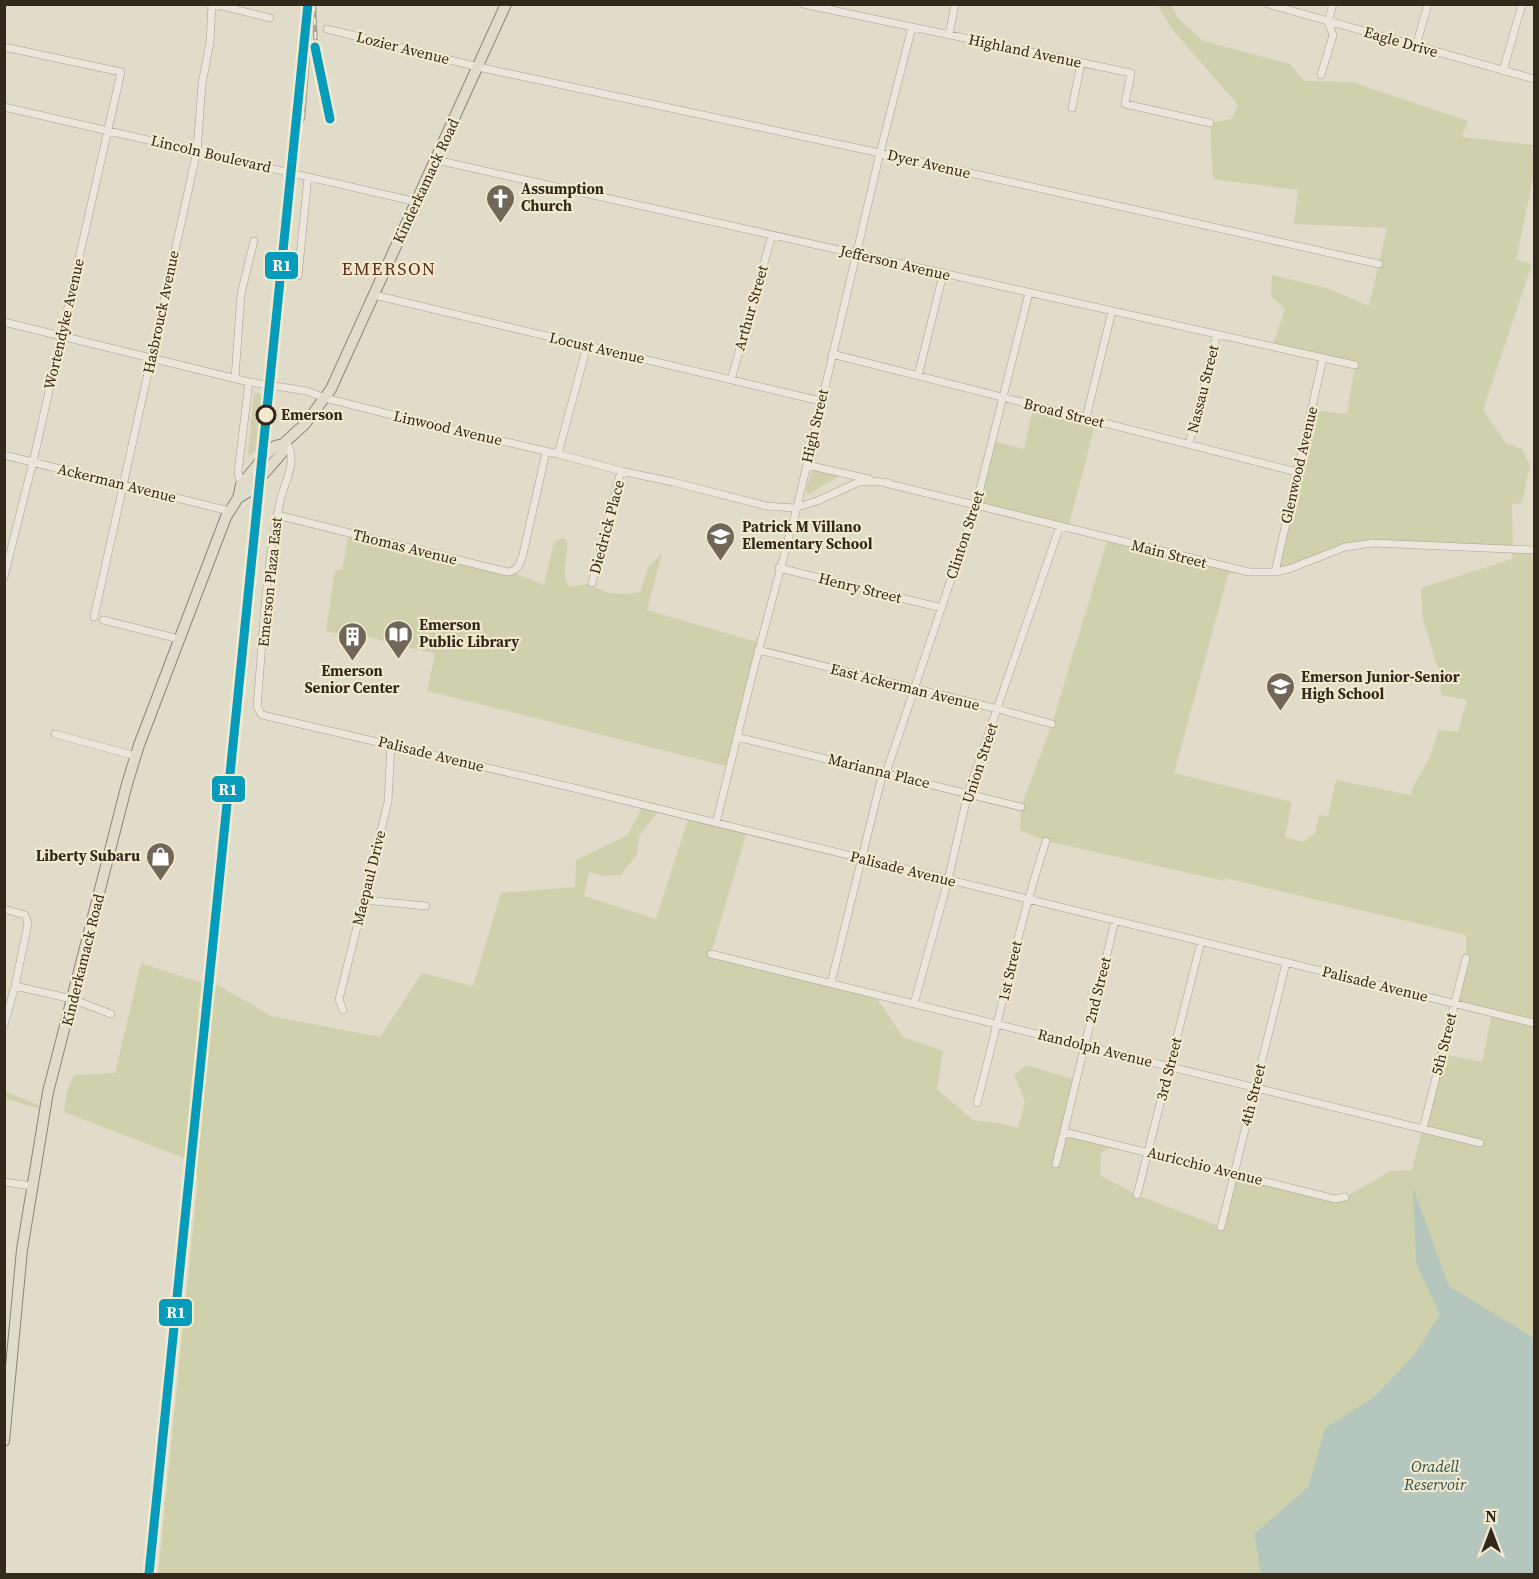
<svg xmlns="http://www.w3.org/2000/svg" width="1539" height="1579" font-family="'Source Serif 4',serif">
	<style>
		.green { fill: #cfd1ac }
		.water { fill: #b5c6bc }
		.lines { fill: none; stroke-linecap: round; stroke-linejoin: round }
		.street-casing { stroke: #a6a093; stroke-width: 8 }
		.primary-casing { stroke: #8b857a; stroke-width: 12 }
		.street { stroke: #eae6db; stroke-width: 7 }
		.primary { stroke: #e0dccc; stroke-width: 10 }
		.rail-casing { stroke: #a9a59b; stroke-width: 4.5 }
		.rail { stroke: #f3eace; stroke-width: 2; stroke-dasharray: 7; stroke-linecap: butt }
		.rail-1-casing { stroke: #f3eace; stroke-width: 14 }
		.rail-1 { stroke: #059cbc; stroke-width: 9 }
		.stop-dot { fill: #f3eace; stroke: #33281c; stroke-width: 3 }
		.labels { text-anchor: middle; stroke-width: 4.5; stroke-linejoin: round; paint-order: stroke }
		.street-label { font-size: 15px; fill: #33281c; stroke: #f3eace }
		.poi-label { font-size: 15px; font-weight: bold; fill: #33281c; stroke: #f3eace; text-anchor: start }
		.stop-label { font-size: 15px; font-weight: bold; fill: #33281c; stroke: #f3eace; text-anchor: start }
		.water-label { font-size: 16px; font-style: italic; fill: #2c5252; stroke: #f3eace }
		.quarter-label { font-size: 18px; letter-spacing: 1.5px; fill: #5e2e1e; stroke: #f3eace }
		.line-badge { stroke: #f3eace; stroke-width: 2 }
		.badge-label { font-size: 16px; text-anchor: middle; font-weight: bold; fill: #fff }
	</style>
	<rect width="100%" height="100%" fill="#e1dbc9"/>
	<path class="green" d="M1158,5H1172L1177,17L1203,41L1290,64L1304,81L1352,82L1468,121L1462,137L1534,145V174L1516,260L1532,264L1483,410L1506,443L1522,449L1530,465L1522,503L1512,504L1513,549L1534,550V1338L1449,1286L1414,1190L1416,1264L1440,1314L1414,1355L1375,1396L1325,1428L1308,1487L1254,1534L1261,1574H158L198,1178L184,1158L64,1112L67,1092L74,1075L115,1073L141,963L205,984L218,985L271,1016L380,1037L422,973L473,986L501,893L575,887L576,860L628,835L643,805L660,809L639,836L637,854L621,875L605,876L589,872L584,896L656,919L689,816L747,831L711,954L874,994L903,1037L943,1051L937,1089L973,1120L999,1123L1018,1128L1025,1101L1014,1075L1026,1065L1076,1080L1064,1132L1116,1145L1101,1153L1100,1175L1137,1195L1221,1227L1234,1174L1335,1199L1345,1197L1391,1171L1412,1170L1442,1054L1482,1062L1492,1013L1454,1003L1466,958V935L1229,879L1225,878V881L1046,841L1020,830L1021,807L1052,724L1108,538L1237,571L1228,575L1174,773L1292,802L1285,837L1303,842L1315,833L1319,815L1328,816L1336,780L1410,795L1416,781L1429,759L1439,730L1458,732L1467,700L1441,695L1440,675L1423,619L1421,588L1512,559V550L1359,544L1275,572L1311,410L1347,414L1355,365L1272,347L1285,309L1271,296L1272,275L1327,288L1369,306L1387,228L1294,224L1298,190L1213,179L1210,123L1232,119L1238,105L1171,28Z
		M254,393L262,394L256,450L251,455L248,454Z
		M1034,405L1096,421L1068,528L976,505L992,441L1024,449Z
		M812,469L839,475V476L808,495L806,490Z
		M349,534L513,572L544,585L554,542L562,538L566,540C571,555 558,576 570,587L587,584L609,593L627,594L640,592L648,568L662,553L647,610L760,643L730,767L427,691L435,654L365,636L359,638L326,631L335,570H342Z
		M4,1091L46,1108L45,1111L5,1098Z"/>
	<path class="water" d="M1413,1187L1449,1286L1534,1338V1574H1261L1254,1534L1308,1487L1325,1428L1375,1396L1414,1355L1440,1314L1416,1264Z"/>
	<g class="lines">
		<defs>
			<path id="street" d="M214,4L270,18
				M803,4L1131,73L1125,104L1210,123
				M1268,4L1534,79
				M327,29L478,67L880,153L1379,264
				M949,35L955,4
				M1416,46L1428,4
				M4,47L121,72L33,462L4,577
				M1503,71L1522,4
				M1321,75L1333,35L1328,22L1333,4
				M4,107L417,202
				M1072,108L1081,63
				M436,160L1355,365
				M298,276L308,177
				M374,295L820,401
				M4,322L249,382L307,391L325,398L408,419L558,454L621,471L673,482L766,506L794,508L817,501L859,482L873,481L889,483
				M832,354L1297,472
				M918,376L943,274
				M235,378L241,294L254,241
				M731,380L772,235
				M1086,418L1112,311
				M286,442C299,462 284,481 280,502C265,569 263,639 257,707L262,715L574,788L1534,1023
				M1189,444L1217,334
				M558,454L587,346
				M4,455L229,511
				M807,465L869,479
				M885,483L1249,572H1275L1289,569L1345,547L1373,543L1534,550
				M241,485L238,472L249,382
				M277,515L507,572C518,571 520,564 523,554L546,452
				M779,568L942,608
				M1275,572L1323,358
				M592,583L621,471
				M94,617L197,151L202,84L210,42L212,4
				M103,620L179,639
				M758,650L998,709L1052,724
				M55,734L136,756
				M737,737L1021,807
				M886,773L976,505L1029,293
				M716,823L754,668L797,507L880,153L912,27
				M364,900L426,906
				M4,909L25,915L28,924L15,986
				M711,954L1480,1143
				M831,983L883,772
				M914,1004L948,880L968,793L1060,526
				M343,1010L339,999L388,802L391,744
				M4,1025L15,986L72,999L111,1014
				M977,1103C1000,1016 1018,927 1046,841
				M1423,1129L1466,958
				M1064,1132L1335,1199L1345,1197
				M1056,1164L1115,921
				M4,1182L31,1186
				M1137,1195L1201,942
				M1221,1227L1286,963"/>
			<path id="primary" d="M238,498L241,485L262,459L275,446L283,444L305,424L331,389L506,4
				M4,1441L22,1250L48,1092L127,784L139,745L226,517L238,498L248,492L282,453L283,444"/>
		</defs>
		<use href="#street" class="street-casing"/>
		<use href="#primary" class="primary-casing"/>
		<use href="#street" class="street"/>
		<use href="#primary" class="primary"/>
		<defs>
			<path id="rail" d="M314,4L316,53L330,119
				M303,119L309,43"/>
		</defs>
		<use href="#rail" class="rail-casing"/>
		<use href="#rail" class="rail"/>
		<defs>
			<path id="rail-1" d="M315,47L330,119
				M149,1574L308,4"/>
		</defs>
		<use href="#rail-1" class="rail-1-casing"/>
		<use href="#rail-1" class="rail-1"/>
	</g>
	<defs>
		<symbol id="church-pin" viewBox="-11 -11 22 30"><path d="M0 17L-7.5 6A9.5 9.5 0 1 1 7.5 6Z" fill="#706759" stroke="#f3eace"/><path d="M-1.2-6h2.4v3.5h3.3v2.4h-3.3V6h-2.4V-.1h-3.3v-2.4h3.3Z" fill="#fff"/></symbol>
		<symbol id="school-pin" viewBox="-11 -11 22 30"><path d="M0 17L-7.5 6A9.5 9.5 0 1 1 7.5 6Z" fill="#706759" stroke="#f3eace"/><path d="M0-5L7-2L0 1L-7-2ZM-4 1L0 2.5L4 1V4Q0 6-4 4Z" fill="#fff"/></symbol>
		<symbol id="library-pin" viewBox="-11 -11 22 30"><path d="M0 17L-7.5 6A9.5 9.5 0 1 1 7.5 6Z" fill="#706759" stroke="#f3eace"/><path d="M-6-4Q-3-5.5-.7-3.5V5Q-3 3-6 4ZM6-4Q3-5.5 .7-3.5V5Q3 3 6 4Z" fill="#fff"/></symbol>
		<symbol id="building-pin" viewBox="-11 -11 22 30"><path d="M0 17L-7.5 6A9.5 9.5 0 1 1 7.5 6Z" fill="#706759" stroke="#f3eace"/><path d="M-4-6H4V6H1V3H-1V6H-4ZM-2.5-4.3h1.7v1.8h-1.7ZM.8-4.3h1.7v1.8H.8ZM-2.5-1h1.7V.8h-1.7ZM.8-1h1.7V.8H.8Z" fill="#fff"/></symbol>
		<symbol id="shop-pin" viewBox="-11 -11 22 30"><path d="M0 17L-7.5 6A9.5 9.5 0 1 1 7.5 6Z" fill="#706759" stroke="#f3eace"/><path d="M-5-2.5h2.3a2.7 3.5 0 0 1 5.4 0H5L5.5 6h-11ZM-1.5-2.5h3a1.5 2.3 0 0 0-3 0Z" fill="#fff"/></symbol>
	</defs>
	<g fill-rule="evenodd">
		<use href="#church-pin" x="484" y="182" width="33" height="45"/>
		<use href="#school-pin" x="704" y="520" width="33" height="45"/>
		<use href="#library-pin" x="382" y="618" width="33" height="45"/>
		<use href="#building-pin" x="336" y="620" width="33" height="45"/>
		<use href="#school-pin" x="1264" y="670" width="33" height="45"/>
		<use href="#shop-pin" x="144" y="840" width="33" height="45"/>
	</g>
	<circle class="stop-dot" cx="266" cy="415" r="9"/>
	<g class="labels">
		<g class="street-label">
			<text transform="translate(1401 42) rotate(16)" y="5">Eagle Drive</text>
			<text transform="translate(403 48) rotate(14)" y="5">Lozier Avenue</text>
			<text transform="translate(1025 51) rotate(12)" y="5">Highland Avenue</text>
			<text transform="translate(211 154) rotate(13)" y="5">Lincoln Boulevard</text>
			<text transform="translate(929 164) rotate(13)" y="5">Dyer Avenue</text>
			<text transform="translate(426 181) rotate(-65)" y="5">Kinderkamack Road</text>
			<text transform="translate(895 263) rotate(13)" y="5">Jefferson Avenue</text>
			<text transform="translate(751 308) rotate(-74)" y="5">Arthur Street</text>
			<text transform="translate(161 312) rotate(-78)" y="5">Hasbrouck Avenue</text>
			<text transform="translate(64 324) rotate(-77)" y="5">Wortendyke Avenue</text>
			<text transform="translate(597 348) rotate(13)" y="5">Locust Avenue</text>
			<text transform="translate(1203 389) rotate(-76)" y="5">Nassau Street</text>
			<text transform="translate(1064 413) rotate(14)" y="5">Broad Street</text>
			<text transform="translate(815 426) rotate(-77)" y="5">High Street</text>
			<text transform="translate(448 428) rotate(13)" y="5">Linwood Avenue</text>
			<text transform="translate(1299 465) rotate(-77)" y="5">Glenwood Avenue</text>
			<text transform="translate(117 483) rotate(14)" y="5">Ackerman Avenue</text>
			<text transform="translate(607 527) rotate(-75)" y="5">Diedrick Place</text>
			<text transform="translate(965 535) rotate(-72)" y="5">Clinton Street</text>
			<text transform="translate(405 547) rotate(14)" y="5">Thomas Avenue</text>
			<text transform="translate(1169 554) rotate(14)" y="5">Main Street</text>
			<text transform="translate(270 582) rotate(-84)" y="5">Emerson Plaza East</text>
			<text transform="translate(860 588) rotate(14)" y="5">Henry Street</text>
			<text transform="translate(905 687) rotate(14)" y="5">East Ackerman Avenue</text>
			<text transform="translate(431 754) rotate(14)" y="5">Palisade Avenue</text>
			<text transform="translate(980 763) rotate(-72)" y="5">Union Street</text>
			<text transform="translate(879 771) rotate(14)" y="5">Marianna Place</text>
			<text transform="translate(903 869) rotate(14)" y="5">Palisade Avenue</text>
			<text transform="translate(369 878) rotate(-76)" y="5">Maepaul Drive</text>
			<text transform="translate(83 960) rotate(-76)" y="5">Kinderkamack Road</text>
			<text transform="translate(1010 971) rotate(-77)" y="5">1st Street</text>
			<text transform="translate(1375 984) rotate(14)" y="5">Palisade Avenue</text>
			<text transform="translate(1098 990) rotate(-76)" y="5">2nd Street</text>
			<text transform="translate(1444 1044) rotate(-76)" y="5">5th Street</text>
			<text transform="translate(1095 1048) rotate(14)" y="5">Randolph Avenue</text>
			<text transform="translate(1169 1069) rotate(-76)" y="5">3rd Street</text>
			<text transform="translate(1253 1095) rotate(-76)" y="5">4th Street</text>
			<text transform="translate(1205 1166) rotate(14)" y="5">Auricchio Avenue</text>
		</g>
		<g class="poi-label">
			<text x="521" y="194">Assumption<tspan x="521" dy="17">Church</tspan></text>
			<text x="742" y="532">Patrick M Villano<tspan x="742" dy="17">Elementary School</tspan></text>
			<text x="419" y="630">Emerson<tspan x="419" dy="17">Public Library</tspan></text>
			<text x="352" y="676" text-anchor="middle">Emerson<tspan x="352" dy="17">Senior Center</tspan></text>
			<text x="1301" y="682">Emerson Junior-Senior<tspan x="1301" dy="17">High School</tspan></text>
			<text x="140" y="861" text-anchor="end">Liberty Subaru</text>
		</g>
		<g class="stop-label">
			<text x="281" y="420">Emerson</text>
		</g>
		<g class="water-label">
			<text x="1435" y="1472">Oradell<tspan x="1435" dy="18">Reservoir</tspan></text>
		</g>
		<g class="quarter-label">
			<text x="389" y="275">EMERSON</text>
		</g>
	</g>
	<g class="line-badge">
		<rect x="264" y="251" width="35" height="29" rx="6" fill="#059cbc"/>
		<rect x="211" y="775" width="35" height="28" rx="6" fill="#059cbc"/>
		<rect x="158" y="1298" width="35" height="29" rx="6" fill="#059cbc"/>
	</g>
	<g class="badge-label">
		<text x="282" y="271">R1</text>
		<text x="228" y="795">R1</text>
		<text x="176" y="1318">R1</text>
	</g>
	<rect width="1539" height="1579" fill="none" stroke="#33281c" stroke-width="12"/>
	<g transform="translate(1491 1531)" stroke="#f3eace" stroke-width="4.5" paint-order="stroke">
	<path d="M0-4.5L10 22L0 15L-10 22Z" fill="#33281c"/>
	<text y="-9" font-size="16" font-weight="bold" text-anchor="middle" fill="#33281c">N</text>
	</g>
</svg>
